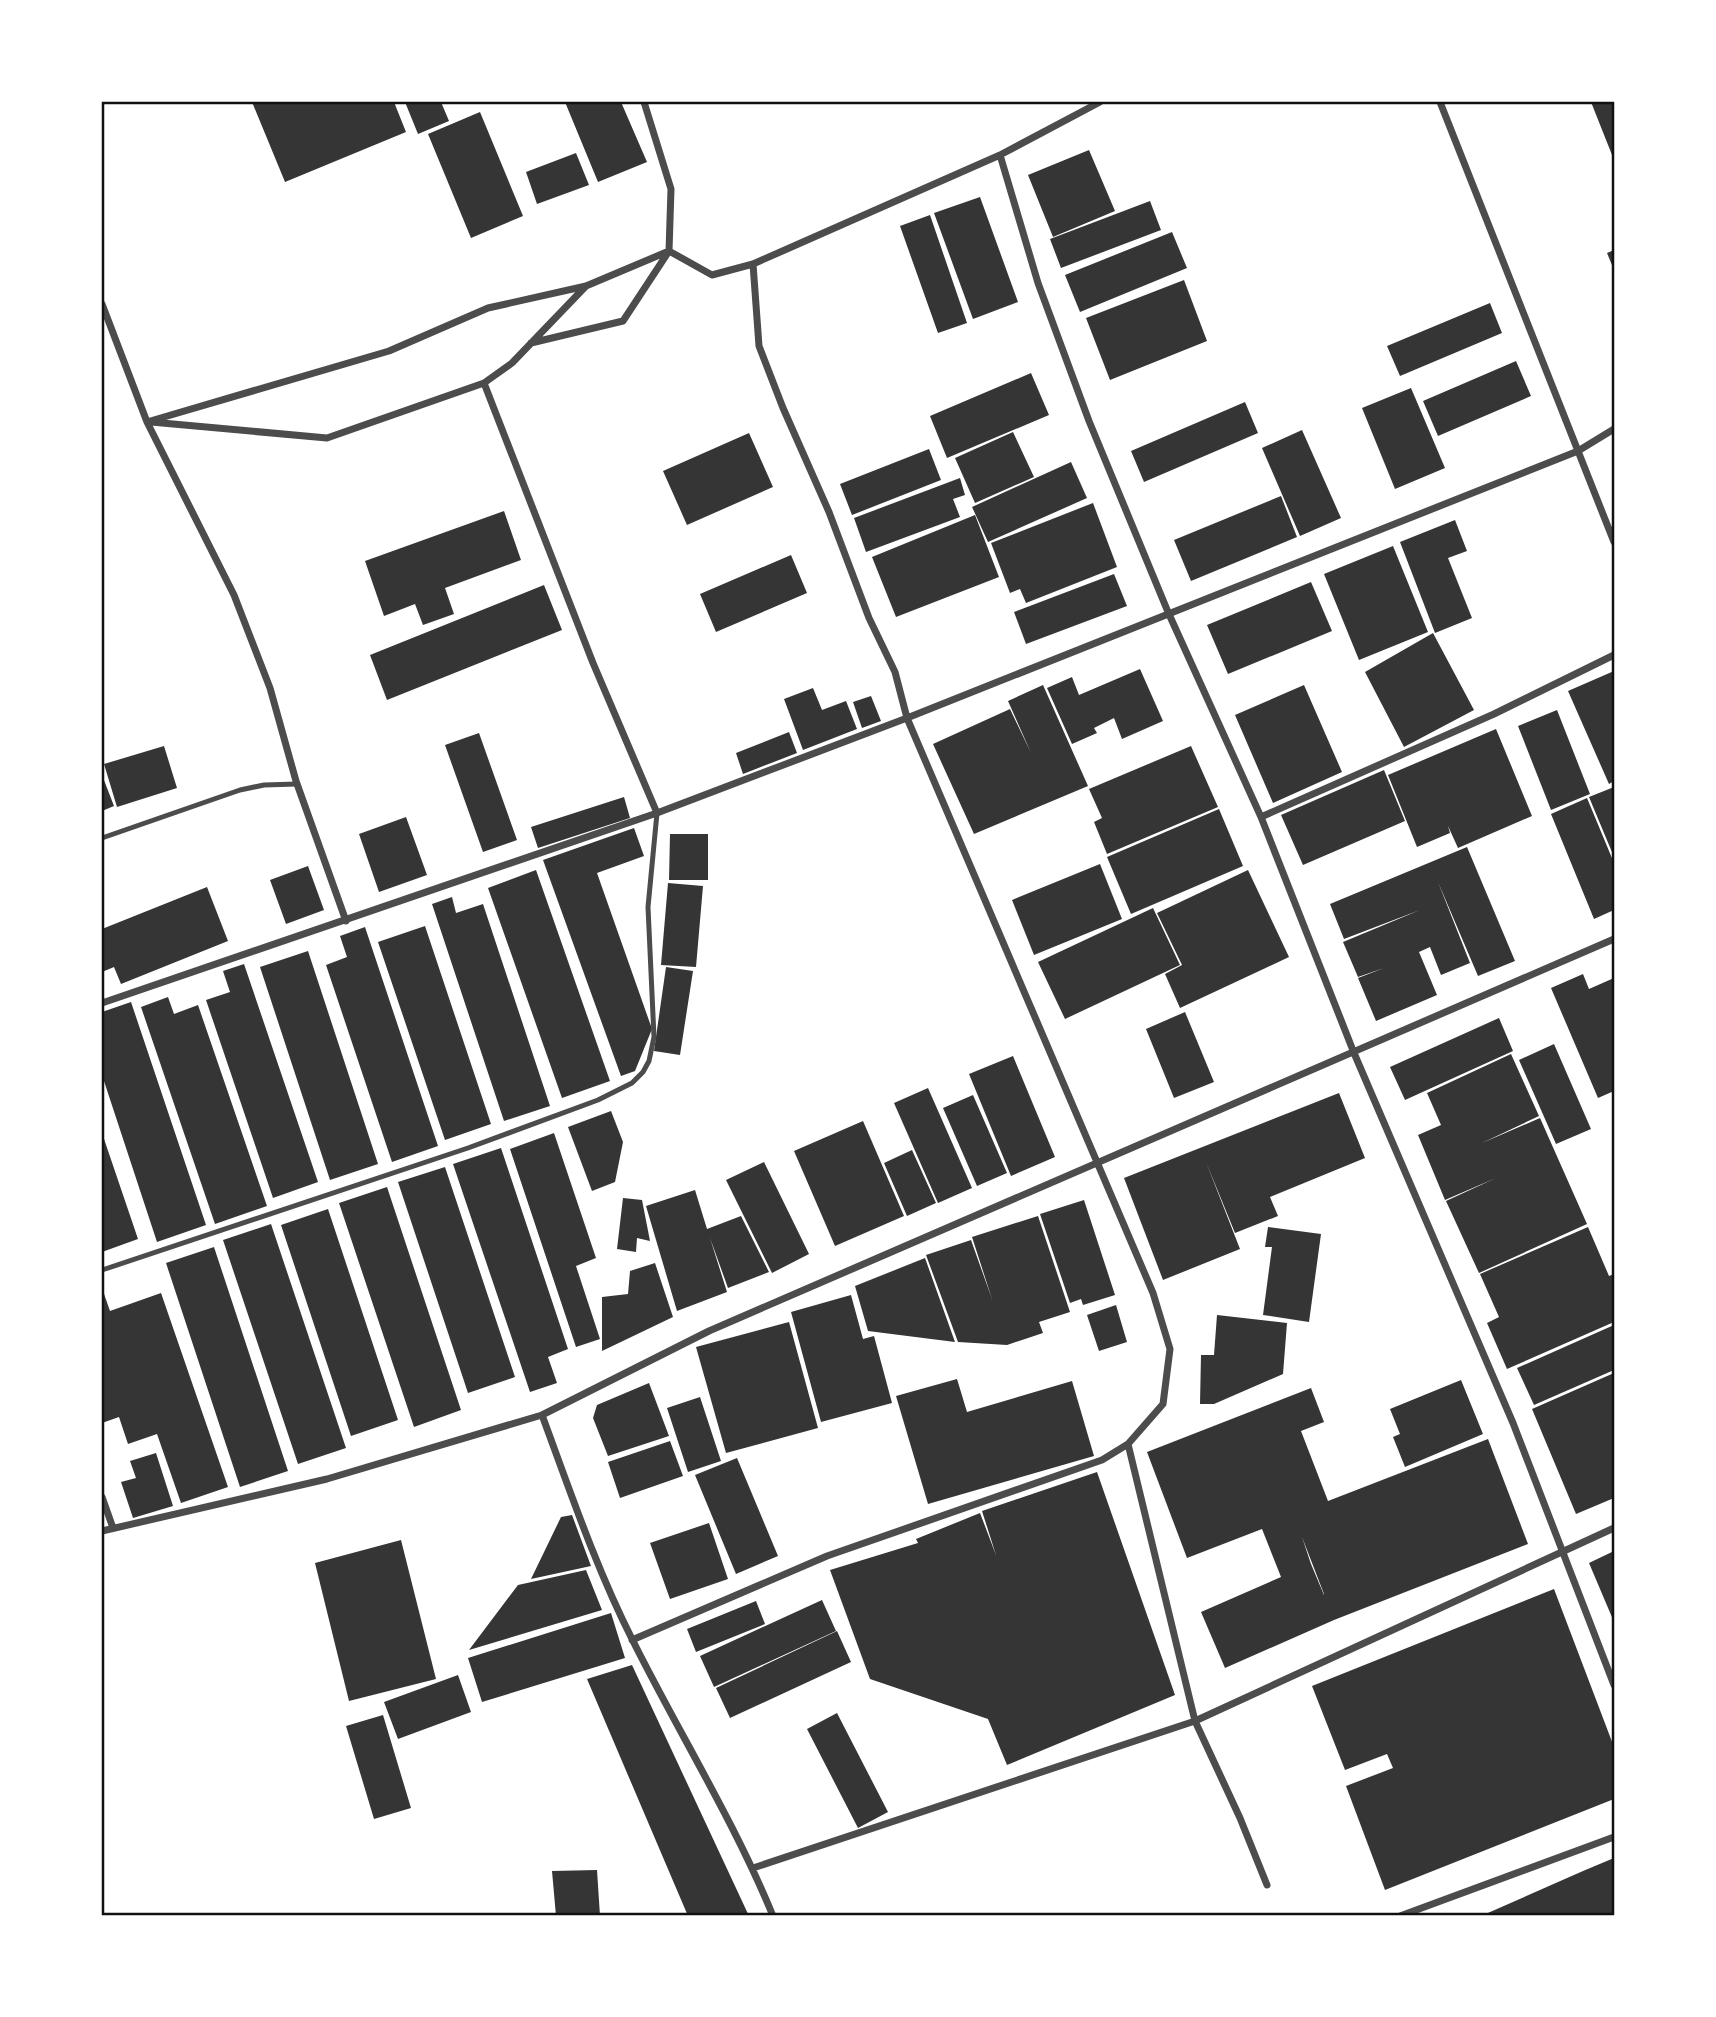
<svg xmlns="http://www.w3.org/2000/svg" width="1716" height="2017" font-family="Ubuntu,sans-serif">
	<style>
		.building { fill: #353535; fill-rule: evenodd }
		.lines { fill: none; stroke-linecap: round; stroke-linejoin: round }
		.service { stroke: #4c4c4c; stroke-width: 5 }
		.minor { stroke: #4c4c4c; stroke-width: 7 }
		.neatline { fill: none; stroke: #111; stroke-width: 2.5 }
	</style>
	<rect width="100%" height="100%" fill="#fff"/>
	<path class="building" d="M252,102H394L406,132L285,182Z
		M405,102H441L449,121L418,134Z
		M565,102H621L647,162L598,182Z
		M1591,102H1614V160Z
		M480,112L523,216L471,238L428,134Z
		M1089,150L1115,211L1053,237L1028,175Z
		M576,153L589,185L537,204L526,172Z
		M980,197L1018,302L973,319L934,213Z
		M1150,201L1161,230L1061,268L1050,239Z
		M930,215L967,323L938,333L900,226Z
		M1172,232L1187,268L1080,312L1065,275Z
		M1614,250V270L1607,253Z
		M1184,280L1207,341L1110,380L1086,318Z
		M1490,303L1502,333L1400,376L1387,346Z
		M1516,361L1531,396L1438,436L1423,401Z
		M1031,373L1049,415L947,458L930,416Z
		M1411,388L1445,468L1395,489L1362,408Z
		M1245,402L1258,433L1144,482L1131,451Z
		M1302,430L1341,518L1300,536L1262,448Z
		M1013,432L1034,477L975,503L955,458Z
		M749,433L773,487L687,525L663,471Z
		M929,449L941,480L852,515L840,484Z
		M1071,462L1087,498L988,542L972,507Z
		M960,478L965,495L953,499L960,517L866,552L854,518Z
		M1281,496L1297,537L1191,581L1174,540Z
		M1093,503L1117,567L1026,603L1020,589L1010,593L991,543Z
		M504,511L521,560L445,588L454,614L423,625L415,604L384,616L365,561Z
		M975,515L999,577L896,617L872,557Z
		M1455,520L1467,551L1448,558L1472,618L1435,633L1400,542Z
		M1393,546L1428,632L1359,660L1324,574Z
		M791,555L807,593L716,632L700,594Z
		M1114,574L1127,606L1026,644L1014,612Z
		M1311,582L1332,631L1228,674L1207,625Z
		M544,585L562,630L387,700L370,655Z
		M1433,633L1474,710L1404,747L1365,672Z
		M1140,669L1163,721L1122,739L1114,718L1094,728L1097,733L1072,744L1047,688L1072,677L1079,695Z
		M1614,671V781L1609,784L1568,691Z
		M1043,685L1088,786L974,834L933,744L1010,709L1031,753L1008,701Z
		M1304,685L1342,772L1273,803L1235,715Z
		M813,688L822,710L846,701L857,729L803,750L784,699Z
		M871,696L881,721L862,728L853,702Z
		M1557,710L1590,794L1551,810L1518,726Z
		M1496,729L1532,816L1458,848L1448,826L1450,833L1417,847L1388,775Z
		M789,732L797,753L743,774L736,753Z
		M479,733L517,840L483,852L445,745Z
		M164,746L177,788L117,807L104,764Z
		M1191,746L1218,807L1107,854L1094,822L1102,818L1089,789Z
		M1384,770L1405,821L1303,865L1281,815Z
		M102,775L114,806L102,811Z
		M1614,787V857L1589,797Z
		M624,797L630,818L538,848L531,827Z
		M1587,798L1614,863V910L1594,919L1551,814Z
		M1219,809L1243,866L1131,914L1107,857Z
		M406,817L427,875L379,892L359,834Z
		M634,828L644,856L597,873L652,1029L635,1071L621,1076L543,860Z
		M670,834H708V880H669Z
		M1467,847L1515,961L1478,976L1438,882L1470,963L1441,975L1430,947L1419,952L1437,995L1376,1021L1358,978L1384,968L1358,977L1343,942L1420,910L1344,939L1330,904Z
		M1100,864L1122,919L1034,955L1012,900Z
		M308,866L324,910L286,924L270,880Z
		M536,870L610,1081L562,1098L488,888Z
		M1248,870L1289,957L1180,1008L1165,974L1182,965L1157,913Z
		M668,883L703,886L696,967L661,965Z
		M207,887L228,941L121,984L114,967L102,972V929Z
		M452,897L456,913L483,904L550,1106L504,1121L432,904Z
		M1153,908L1180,965L1065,1019L1038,962Z
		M425,926L491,1124L445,1140L378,942Z
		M365,927L438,1146L392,1162L326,965L347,957L340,936Z
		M308,951L378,1164L330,1180L260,967Z
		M244,964L318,1182L273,1198L206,1000L230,992L223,971Z
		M666,967L693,971L680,1055L654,1051Z
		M1583,974L1589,989L1614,978V1091L1598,1098L1551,988Z
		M168,997L174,1014L198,1005L267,1206L215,1224L141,1007Z
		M131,1002L206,1225L157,1242L102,1075V1012Z
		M1185,1012L1214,1082L1174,1098L1146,1029Z
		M1499,1018L1513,1051L1405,1100L1390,1067Z
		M1554,1044L1591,1129L1556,1144L1519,1060Z
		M1511,1054L1539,1116L1482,1143L1540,1118L1587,1224L1479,1273L1446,1201L1496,1178L1445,1200L1418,1135L1441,1125L1427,1093Z
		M1013,1056L1055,1157L1011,1176L969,1074Z
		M928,1088L972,1188L938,1203L894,1103Z
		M1339,1093L1365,1158L1270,1197L1278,1216L1235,1233L1206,1162L1240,1249L1163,1280L1124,1178Z
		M973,1095L1007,1173L977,1186L943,1108Z
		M611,1111L623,1142L615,1182L592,1191L568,1127Z
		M863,1121L904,1216L835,1246L794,1151Z
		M102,1133L138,1239L102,1252Z
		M554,1133L596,1258L576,1266L600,1339L576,1347L510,1149Z
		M501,1148L568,1349L548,1357L557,1383L530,1392L453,1164Z
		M912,1150L936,1203L907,1216L884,1163Z
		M764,1162L809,1254L772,1273L726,1180Z
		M445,1167L515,1377L468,1393L398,1182Z
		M387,1187L461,1410L414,1427L339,1203Z
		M695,1190L707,1229L741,1216L769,1272L728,1288L710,1238L727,1292L677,1311L646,1206Z
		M623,1198L642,1200L650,1241L637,1238L636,1252L617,1249Z
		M1084,1200L1115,1295L1083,1305L1081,1299L1070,1303L1040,1214Z
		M328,1209L398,1420L351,1436L281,1225Z
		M1038,1216L1070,1312L1039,1322L1043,1333L1007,1345L958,1342L926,1255L971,1240L992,1299L972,1237Z
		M271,1224L346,1448L298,1464L223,1240Z
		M1268,1227L1321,1234L1309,1322L1263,1315L1272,1247H1265Z
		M1588,1227L1609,1276L1614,1274V1322L1507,1369L1487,1323L1499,1317L1480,1274Z
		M214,1247L288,1471L240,1487L166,1263Z
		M925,1258L955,1342L868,1331L855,1286Z
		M655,1263L673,1317L602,1351V1297L628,1294L630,1271Z
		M102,1288L110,1311L161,1293L228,1487L181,1503L157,1434L128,1444L119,1417L102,1423Z
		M851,1295L863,1339L874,1336L892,1403L821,1422L791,1312Z
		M1116,1305L1127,1342L1099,1351L1087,1315Z
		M1217,1315L1287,1323L1283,1374L1214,1404H1200L1201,1355H1214Z
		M789,1322L818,1428L726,1453L696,1347Z
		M1614,1325V1370L1534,1405L1517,1368Z
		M1614,1373V1498L1576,1514L1532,1409Z
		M957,1379L967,1412L1072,1381L1094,1456L928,1504L896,1396Z
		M1461,1380L1483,1434L1405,1467L1393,1437L1400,1434L1390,1409Z
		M649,1383L669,1436L608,1456L593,1418L597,1405Z
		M1311,1388L1324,1422L1301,1431L1328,1501L1488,1439L1528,1544L1334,1620L1225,1668L1201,1612L1281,1577L1262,1529L1187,1558L1147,1452ZM1302,1537L1324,1594V1595L1311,1564Z
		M700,1397L721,1461L688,1472L667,1408Z
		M670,1441L683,1476L620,1498L608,1462Z
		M156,1453L173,1506L133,1518L121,1482L136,1478L130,1461Z
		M737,1458L778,1556L736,1574L695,1475Z
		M1097,1472L1175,1695L1007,1765L988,1719L870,1679L830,1570L918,1543L916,1539L980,1513L996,1555L982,1511Z
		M572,1515L591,1566L531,1579L561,1517Z
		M709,1523L728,1579L670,1599L650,1543Z
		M401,1540L436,1679L349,1701L315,1563Z
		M1614,1551V1622L1589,1563Z
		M586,1570L602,1610L469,1650L518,1585Z
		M1554,1589L1614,1747V1799L1385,1890L1346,1786L1393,1768L1387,1754L1345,1770L1312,1686Z
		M822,1600L836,1631L714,1687L700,1656Z
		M756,1601L765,1624L696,1652L687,1629Z
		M611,1613L625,1658L482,1702L468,1658Z
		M837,1631L851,1662L730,1718L716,1688Z
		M632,1665L749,1916H688L587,1679Z
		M458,1675L471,1712L398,1739L384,1702Z
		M837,1713L888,1812L858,1828L807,1729Z
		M383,1715L411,1808L374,1819L346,1726Z
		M1614,1858V1916H1481L1583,1871Z
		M597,1870L600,1916H556L552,1871Z"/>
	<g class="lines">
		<path class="service" d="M102,838L240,790L264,785L297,784
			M102,1270L468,1148L598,1100L632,1083L643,1072L649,1061L654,1037L648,907L657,813"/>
		<path class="minor" d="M1440,102L1614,542
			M1000,155L1038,283L1089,421L1168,612L1261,817L1354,1053L1513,1423L1614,1685
			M669,251L712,275L753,264L1000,155L1100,102
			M586,286L512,363L484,383L593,663L657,813
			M102,304L147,422L234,595L270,688L296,781L346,921
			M531,343L623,321L669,251L671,189L644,102
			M147,422L389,351L488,308L586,286L669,251
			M151,422L327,438L484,383
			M1261,817L1494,714L1614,655
			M102,1003L657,813L907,718L1578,451L1614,429
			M542,1415C570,1491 596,1568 633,1641C679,1733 734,1821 773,1916
			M1128,1444L1195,1721L1240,1818L1267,1885
			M102,1497L113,1528
			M102,1531L327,1479L542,1415L709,1331L1614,939
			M632,1640L827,1556L1102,1460L1128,1444L1163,1404L1170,1349L1153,1293L907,718L895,672L869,618L829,512L783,408L759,346L753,264
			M753,1868L1195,1721L1614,1528
			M1400,1916L1614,1837"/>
	</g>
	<rect width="1716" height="2017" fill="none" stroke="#ffffff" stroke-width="206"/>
	<rect x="103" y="103" width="1510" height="1811" class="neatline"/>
</svg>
